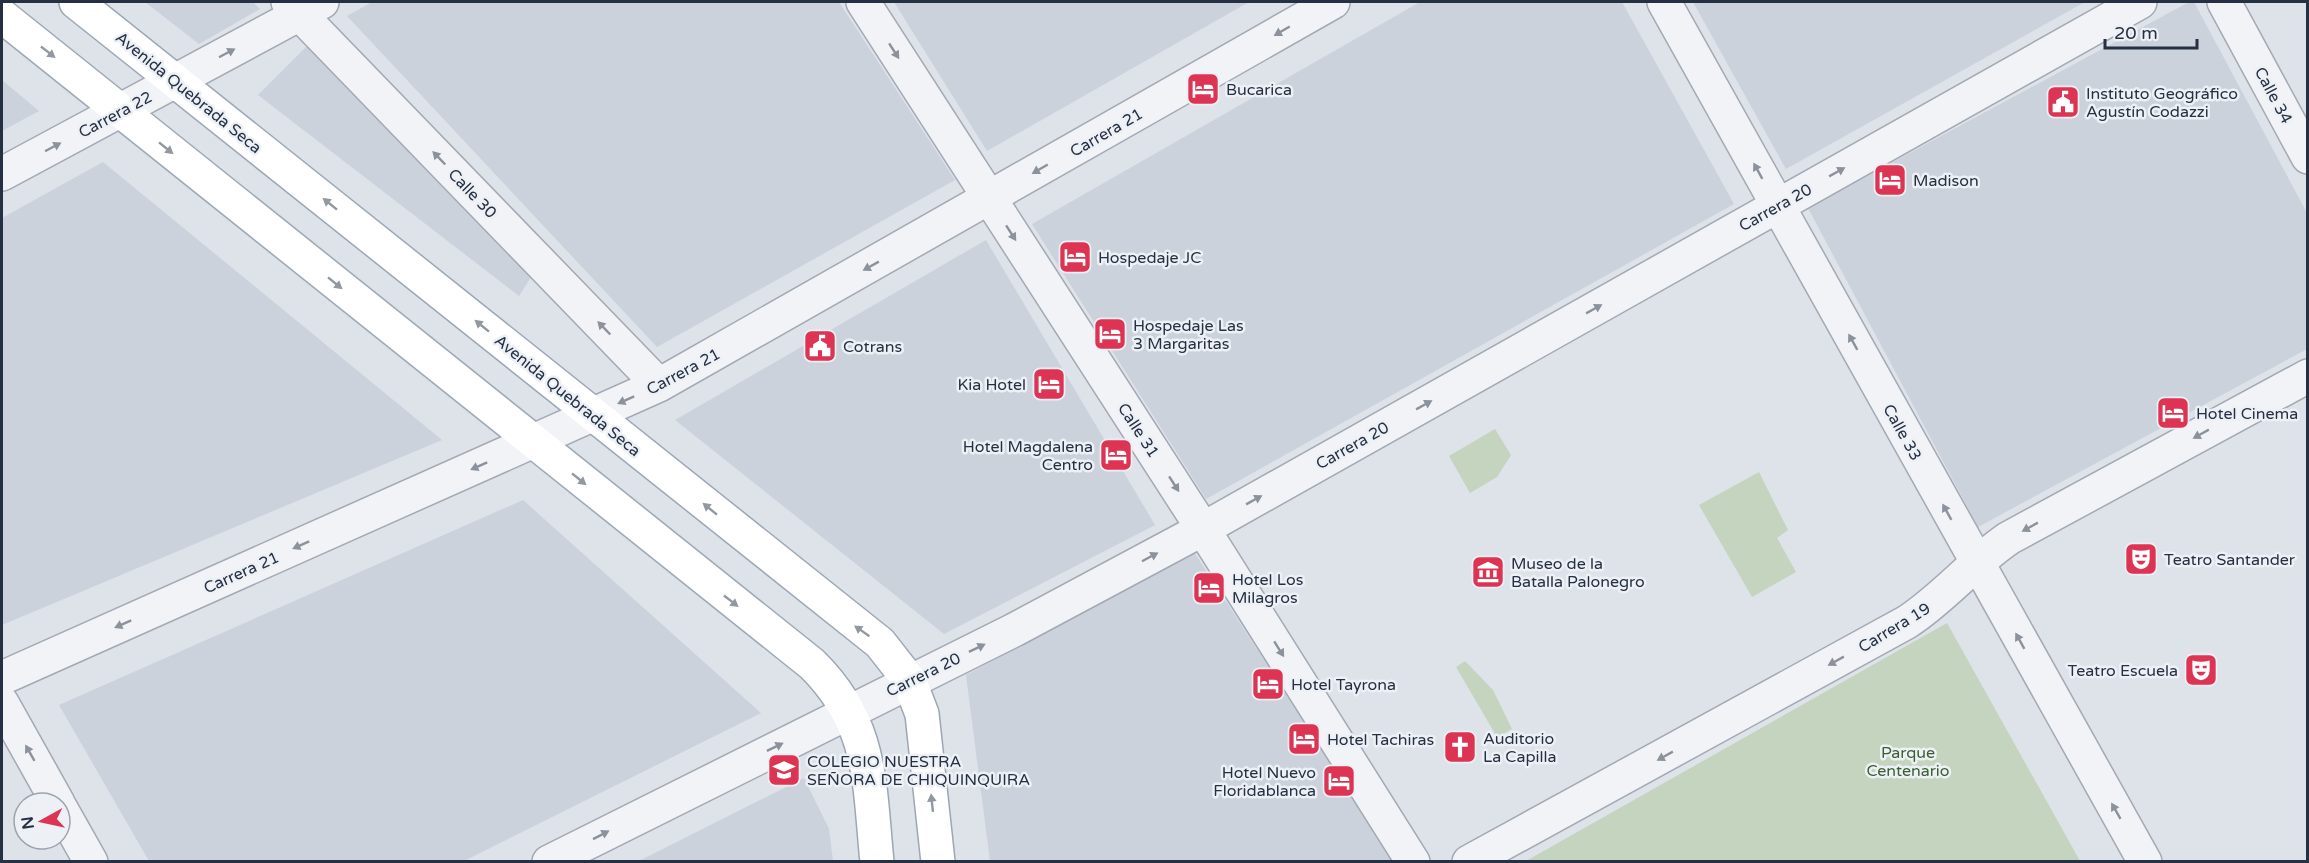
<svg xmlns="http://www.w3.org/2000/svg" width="2309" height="863" font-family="'Varela Round',sans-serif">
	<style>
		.built { fill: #cbd2db }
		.green { fill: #c4d4be }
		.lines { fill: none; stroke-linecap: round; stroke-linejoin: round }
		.minor-casing { stroke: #a3a9b4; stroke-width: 36 }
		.major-casing { stroke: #9ca7b6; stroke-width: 36 }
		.minor { stroke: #f1f3f7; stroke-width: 33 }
		.major { stroke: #fff; stroke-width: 33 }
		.oneway { fill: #8b929c }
		.oneway2 { fill: #9298a0 }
		.labels { text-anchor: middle; stroke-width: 5; stroke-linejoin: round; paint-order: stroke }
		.poi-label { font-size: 16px; fill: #253042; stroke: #edf1f6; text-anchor: start }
		.street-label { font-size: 16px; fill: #253042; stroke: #edf1f6 }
		.park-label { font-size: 16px; fill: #3b5f31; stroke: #edf1f6 }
	</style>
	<rect width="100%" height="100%" fill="#dee2e9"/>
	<path class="built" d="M145,2H253L260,9L199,44Z
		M372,2H839L955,180L657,347L347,16Z
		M894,2H1249L987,151Z
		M1420,2H1622L1734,204L1206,499L1032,224Z
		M1693,2H2085L1786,169Z
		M2189,2H2194L2307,213V349L1978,527L1808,208Z
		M309,44L533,274L519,296L258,95Z
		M2,80L39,111L2,131Z
		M103,162L442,440L2,625V218Z
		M986,240L1155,525L944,634L675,420Z
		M523,500L761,713L464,861H149L59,705Z
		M1194,552L1394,861H990L966,675Z
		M804,778L829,829L833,861H639Z"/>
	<path class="green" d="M1495,429L1511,455L1497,477L1470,493L1449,456Z
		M1759,472L1788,530L1777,538L1796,572L1752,597L1699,505Z
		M1947,623L2080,861H1526Z
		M1465,661L1493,690L1512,729L1497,737L1456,667Z"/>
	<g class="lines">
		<defs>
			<path id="minor" d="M288,2L659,385
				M863,2L1203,529L1413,862
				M1664,2L2145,862
				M2224,2L2308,157
				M2,174L322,2
				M2,678L659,385L1333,2
				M2,703L58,803
				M60,807L91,862
				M549,862L1014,630L1203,529L2140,2
				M1469,862L1907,622C1944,598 1972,563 2009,538L2308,376"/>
			<path id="major" d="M76,2L880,643L909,680L922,714L938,862
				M2,16L812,664C873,724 869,783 877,862"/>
		</defs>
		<use href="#minor" class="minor-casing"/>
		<use href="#major" class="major-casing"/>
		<use href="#minor" class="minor"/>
		<use href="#major" class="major"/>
	</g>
	<defs><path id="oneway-solid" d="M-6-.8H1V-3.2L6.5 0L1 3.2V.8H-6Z" transform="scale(1.5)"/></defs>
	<g class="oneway">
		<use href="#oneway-solid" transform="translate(1282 31) rotate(150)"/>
		<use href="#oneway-solid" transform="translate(894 51) rotate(57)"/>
		<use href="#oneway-solid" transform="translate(227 53) rotate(-28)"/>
		<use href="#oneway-solid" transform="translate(53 147) rotate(-28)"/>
		<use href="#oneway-solid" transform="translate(439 158) rotate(-134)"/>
		<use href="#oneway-solid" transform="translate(1040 169) rotate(150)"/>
		<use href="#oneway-solid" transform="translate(1758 171) rotate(-119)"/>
		<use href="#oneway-solid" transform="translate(1837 172) rotate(-29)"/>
		<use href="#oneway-solid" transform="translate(1011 233) rotate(57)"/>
		<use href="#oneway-solid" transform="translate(871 266) rotate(151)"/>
		<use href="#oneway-solid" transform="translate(1594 309) rotate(-29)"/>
		<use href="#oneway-solid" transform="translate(604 328) rotate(-134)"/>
		<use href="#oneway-solid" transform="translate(1853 342) rotate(-119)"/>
		<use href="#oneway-solid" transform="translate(626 400) rotate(156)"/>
		<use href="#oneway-solid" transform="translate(1424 405) rotate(-29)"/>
		<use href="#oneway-solid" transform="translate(2201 434) rotate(151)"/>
		<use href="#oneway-solid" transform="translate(479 466) rotate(156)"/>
		<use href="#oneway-solid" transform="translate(1174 484) rotate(57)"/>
		<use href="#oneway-solid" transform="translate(1254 500) rotate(-29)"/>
		<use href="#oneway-solid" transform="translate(1947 512) rotate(-119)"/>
		<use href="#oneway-solid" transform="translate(2030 527) rotate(151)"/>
		<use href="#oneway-solid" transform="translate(301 545) rotate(156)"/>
		<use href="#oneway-solid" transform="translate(1150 557) rotate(-28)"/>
		<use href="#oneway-solid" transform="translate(123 624) rotate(156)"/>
		<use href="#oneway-solid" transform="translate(2020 641) rotate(-119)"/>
		<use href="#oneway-solid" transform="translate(977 648) rotate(-26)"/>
		<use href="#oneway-solid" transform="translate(1279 649) rotate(58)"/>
		<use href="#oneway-solid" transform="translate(1836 661) rotate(151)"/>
		<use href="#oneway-solid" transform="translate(775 747) rotate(-26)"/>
		<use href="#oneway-solid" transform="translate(30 753) rotate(-120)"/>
		<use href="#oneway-solid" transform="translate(1665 756) rotate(151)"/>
		<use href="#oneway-solid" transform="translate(2116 811) rotate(-120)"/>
		<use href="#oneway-solid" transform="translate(601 835) rotate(-27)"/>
	</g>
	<g class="oneway2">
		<use href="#oneway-solid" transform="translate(48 52) rotate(38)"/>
		<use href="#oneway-solid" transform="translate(166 148) rotate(39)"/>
		<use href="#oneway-solid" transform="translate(330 204) rotate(-141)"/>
		<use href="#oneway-solid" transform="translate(335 283) rotate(39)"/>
		<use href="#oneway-solid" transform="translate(482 326) rotate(-141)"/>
		<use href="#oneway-solid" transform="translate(579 479) rotate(39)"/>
		<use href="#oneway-solid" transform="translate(710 509) rotate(-141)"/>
		<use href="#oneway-solid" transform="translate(731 601) rotate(38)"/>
		<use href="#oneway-solid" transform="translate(862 631) rotate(-145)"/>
		<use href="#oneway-solid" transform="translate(932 803) rotate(-96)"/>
	</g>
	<defs>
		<symbol id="hotel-square" viewBox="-11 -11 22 22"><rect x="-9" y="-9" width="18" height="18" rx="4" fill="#dd3453" stroke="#edf1f6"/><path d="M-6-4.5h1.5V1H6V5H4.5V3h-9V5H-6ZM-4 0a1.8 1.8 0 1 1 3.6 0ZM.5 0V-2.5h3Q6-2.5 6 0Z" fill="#fff"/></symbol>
		<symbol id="civic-square" viewBox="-11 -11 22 22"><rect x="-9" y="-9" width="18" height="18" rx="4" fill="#dd3453" stroke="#edf1f6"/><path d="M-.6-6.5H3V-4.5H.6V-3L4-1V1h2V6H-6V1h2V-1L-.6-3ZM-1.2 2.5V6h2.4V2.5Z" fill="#fff"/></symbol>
		<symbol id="theatre-square" viewBox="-11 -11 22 22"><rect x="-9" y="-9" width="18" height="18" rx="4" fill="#dd3453" stroke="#edf1f6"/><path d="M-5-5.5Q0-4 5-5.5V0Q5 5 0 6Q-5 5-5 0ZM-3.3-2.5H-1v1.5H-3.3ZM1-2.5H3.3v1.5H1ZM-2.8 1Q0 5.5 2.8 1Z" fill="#fff"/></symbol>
		<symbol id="museum-square" viewBox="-11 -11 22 22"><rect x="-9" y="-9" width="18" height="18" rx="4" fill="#dd3453" stroke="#edf1f6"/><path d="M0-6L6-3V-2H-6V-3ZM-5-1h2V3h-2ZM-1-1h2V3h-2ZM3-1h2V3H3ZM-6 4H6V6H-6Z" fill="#fff"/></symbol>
		<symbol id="church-square" viewBox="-11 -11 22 22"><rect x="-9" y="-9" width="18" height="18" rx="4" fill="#dd3453" stroke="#edf1f6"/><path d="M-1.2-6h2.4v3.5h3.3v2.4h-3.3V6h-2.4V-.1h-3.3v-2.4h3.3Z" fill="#fff"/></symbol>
		<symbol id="school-square" viewBox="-11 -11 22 22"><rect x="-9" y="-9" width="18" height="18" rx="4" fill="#dd3453" stroke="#edf1f6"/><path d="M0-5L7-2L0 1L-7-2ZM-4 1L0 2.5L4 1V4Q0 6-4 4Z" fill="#fff"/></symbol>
	</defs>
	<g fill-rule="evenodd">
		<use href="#hotel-square" x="1184" y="70" width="38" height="38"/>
		<use href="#civic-square" x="2044" y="83" width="38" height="38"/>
		<use href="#hotel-square" x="1871" y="161" width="38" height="38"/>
		<use href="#hotel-square" x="1056" y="238" width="38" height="38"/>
		<use href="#hotel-square" x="1091" y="315" width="38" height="38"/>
		<use href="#civic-square" x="801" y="327" width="38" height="38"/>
		<use href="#hotel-square" x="1030" y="365" width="38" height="38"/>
		<use href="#hotel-square" x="2154" y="394" width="38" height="38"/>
		<use href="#hotel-square" x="1097" y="436" width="38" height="38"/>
		<use href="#theatre-square" x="2122" y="540" width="38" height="38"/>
		<use href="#museum-square" x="1469" y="553" width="38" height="38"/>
		<use href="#hotel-square" x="1190" y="569" width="38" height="38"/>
		<use href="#theatre-square" x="2182" y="651" width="38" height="38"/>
		<use href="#hotel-square" x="1249" y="665" width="38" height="38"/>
		<use href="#hotel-square" x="1285" y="720" width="38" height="38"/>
		<use href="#church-square" x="1441" y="728" width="38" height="38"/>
		<use href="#school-square" x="765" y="751" width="38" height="38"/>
		<use href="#hotel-square" x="1320" y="762" width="38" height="38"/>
	</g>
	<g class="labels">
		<g class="poi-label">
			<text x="1226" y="95">Bucarica</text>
			<text x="2086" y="99">Instituto Geográfico<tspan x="2086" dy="18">Agustín Codazzi</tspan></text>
			<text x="1913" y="186">Madison</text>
			<text x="1098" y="263">Hospedaje JC</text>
			<text x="1133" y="331">Hospedaje Las<tspan x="1133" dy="18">3 Margaritas</tspan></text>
			<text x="843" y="352">Cotrans</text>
			<text x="1026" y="390" text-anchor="end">Kia Hotel</text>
			<text x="2196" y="419">Hotel Cinema</text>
			<text x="1093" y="452" text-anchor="end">Hotel Magdalena<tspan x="1093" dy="18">Centro</tspan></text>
			<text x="2164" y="565">Teatro Santander</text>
			<text x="1511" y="569">Museo de la<tspan x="1511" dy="18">Batalla Palonegro</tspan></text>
			<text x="1232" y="585">Hotel Los<tspan x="1232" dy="18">Milagros</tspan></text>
			<text x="2178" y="676" text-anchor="end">Teatro Escuela</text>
			<text x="1291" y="690">Hotel Tayrona</text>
			<text x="1483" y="744">Auditorio<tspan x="1483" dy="18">La Capilla</tspan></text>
			<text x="1327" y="745">Hotel Tachiras</text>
			<text x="807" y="767">COLEGIO NUESTRA<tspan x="807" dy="18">SEÑORA DE CHIQUINQUIRA</tspan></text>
			<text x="1316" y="778" text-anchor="end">Hotel Nuevo<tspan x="1316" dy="18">Floridablanca</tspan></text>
		</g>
		<g class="street-label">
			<text transform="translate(189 92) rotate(39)" y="6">Avenida Quebrada Seca</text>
			<text transform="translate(2274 95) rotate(62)" y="6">Calle 34</text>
			<text transform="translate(115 114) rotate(-28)" y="6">Carrera 22</text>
			<text transform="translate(1106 132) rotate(-30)" y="6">Carrera 21</text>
			<text transform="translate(473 193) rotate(46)" y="6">Calle 30</text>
			<text transform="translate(1775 207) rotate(-29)" y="6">Carrera 20</text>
			<text transform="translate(683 371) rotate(-28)" y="6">Carrera 21</text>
			<text transform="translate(568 395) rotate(39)" y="6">Avenida Quebrada Seca</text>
			<text transform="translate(1139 430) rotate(57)" y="6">Calle 31</text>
			<text transform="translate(1903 432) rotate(61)" y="6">Calle 33</text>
			<text transform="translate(1352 445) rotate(-29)" y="6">Carrera 20</text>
			<text transform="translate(241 572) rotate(-24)" y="6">Carrera 21</text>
			<text transform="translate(1894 627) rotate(-31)" y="6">Carrera 19</text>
			<text transform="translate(923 674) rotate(-26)" y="6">Carrera 20</text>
		</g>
		<g class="park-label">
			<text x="1908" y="758">Parque<tspan x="1908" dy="18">Centenario</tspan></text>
		</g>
	</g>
	<rect width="2309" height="863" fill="none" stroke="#253042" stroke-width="6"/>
	<g transform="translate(42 821) rotate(262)"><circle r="28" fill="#edf1f6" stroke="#9da4ae" stroke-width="1.5"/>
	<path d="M0-4.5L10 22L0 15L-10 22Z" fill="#dd3453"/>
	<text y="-9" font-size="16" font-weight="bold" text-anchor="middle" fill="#253042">N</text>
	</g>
	<path d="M2105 39v9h92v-9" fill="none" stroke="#253042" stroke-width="3"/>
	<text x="2114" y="39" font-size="18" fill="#253042" stroke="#edf1f6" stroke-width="4.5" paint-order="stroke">20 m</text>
</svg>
